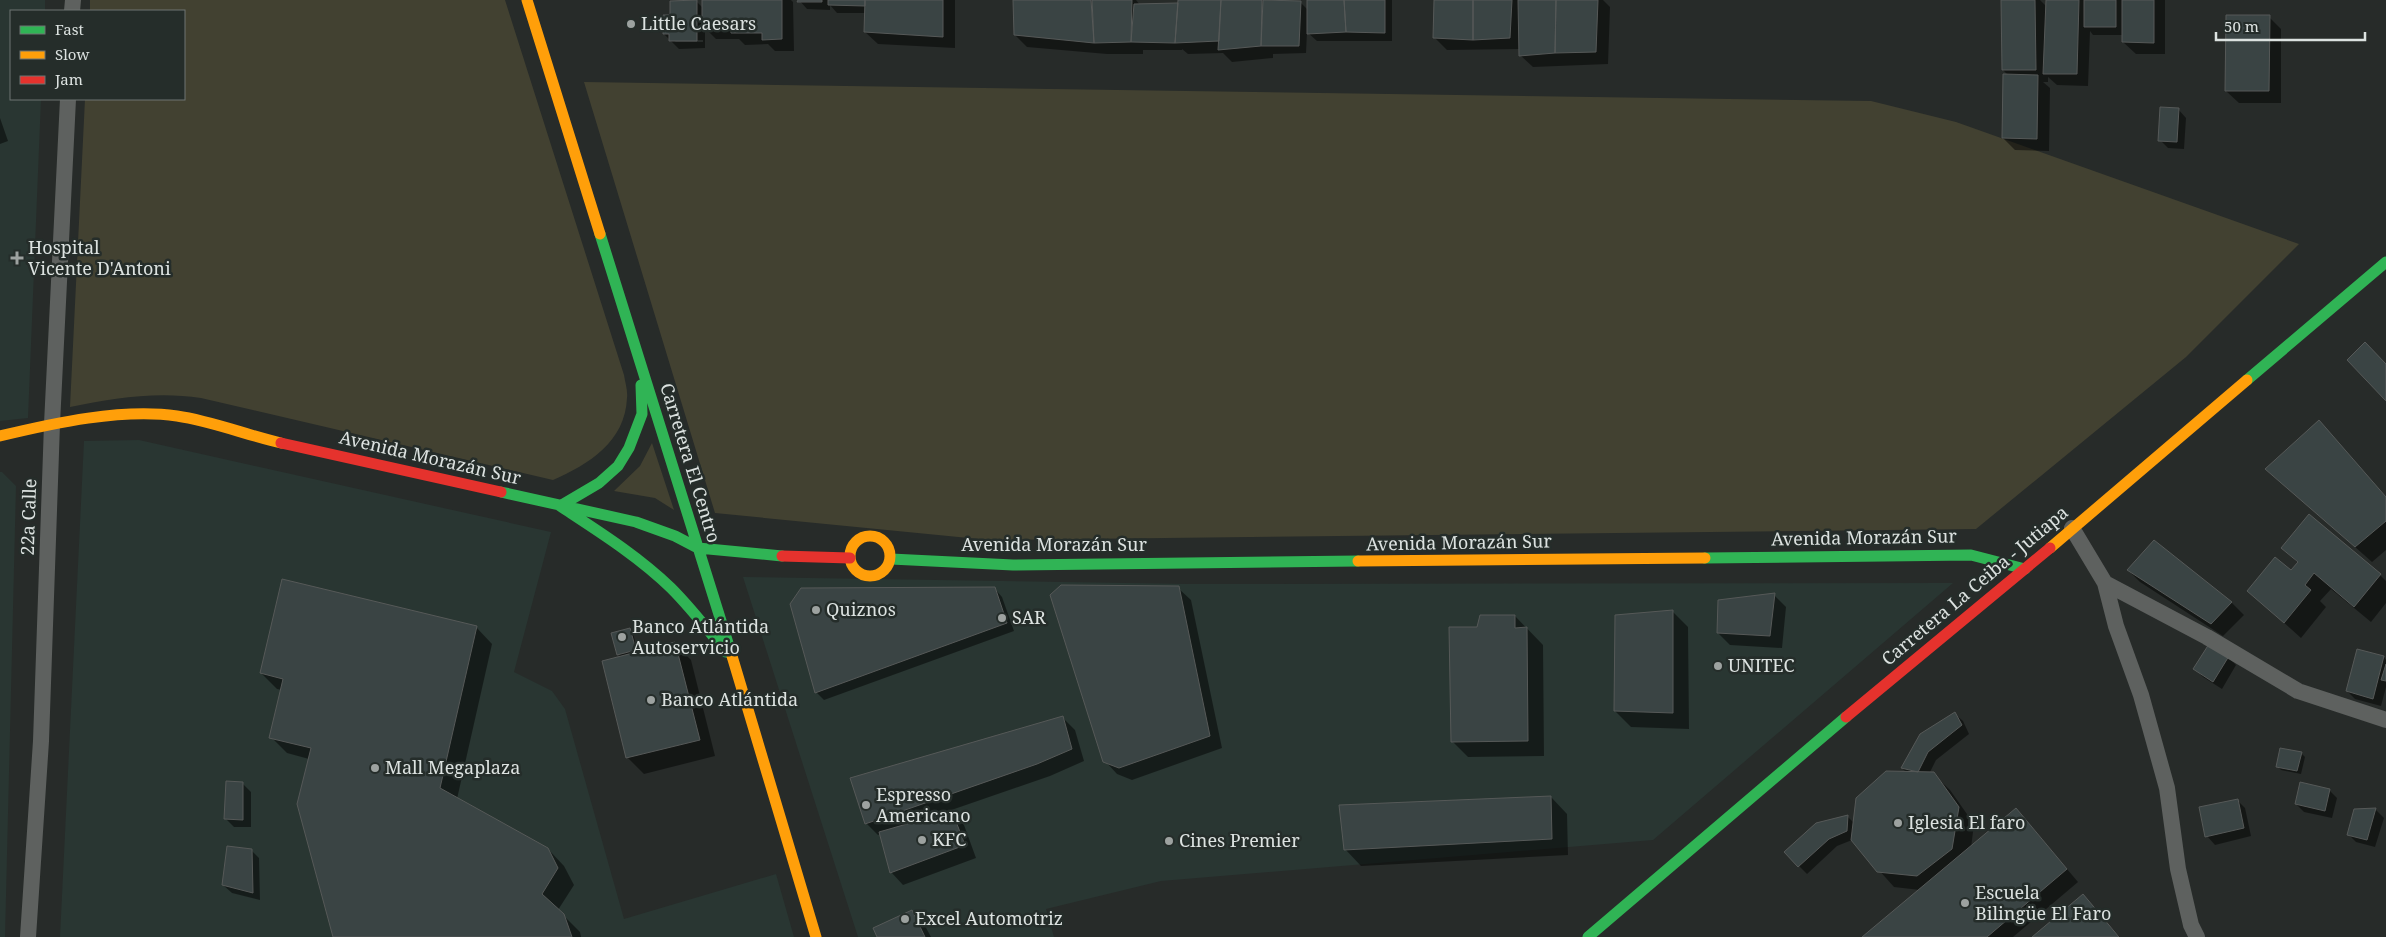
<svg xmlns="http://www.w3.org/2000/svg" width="2386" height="937" font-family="'Noto Serif',serif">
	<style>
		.built { fill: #293632 }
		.green { fill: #424131 }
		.shadow { fill: #0007; fill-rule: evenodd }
		.building { fill: #3a4444; stroke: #565958 }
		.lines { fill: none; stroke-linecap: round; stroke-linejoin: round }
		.street { stroke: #5e615f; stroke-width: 16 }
		.fast { stroke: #30b455; stroke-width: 11 }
		.slow { stroke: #ff9f0a; stroke-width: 11 }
		.jam { stroke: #e5322d; stroke-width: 11 }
		.poi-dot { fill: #9da2a0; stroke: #252d2a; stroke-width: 2 }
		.labels { text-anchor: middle; stroke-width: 5; stroke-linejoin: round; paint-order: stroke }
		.poi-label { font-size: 18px; fill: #dce2e0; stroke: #252d2a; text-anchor: start }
		.street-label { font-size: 18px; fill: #dce2e0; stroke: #252d2a }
	</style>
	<rect width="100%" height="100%" fill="#272b29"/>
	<path class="built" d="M0,0H45V11H11V99H41L28,418L0,421Z
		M139,440L551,532L514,672L552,691L565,709L624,919L776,874L794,937H60L84,441Z
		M0,472H2L16,486L5,937H0Z
		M743,577L1189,584L1953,583L1653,840L1161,881L1046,909L1054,937H858Z"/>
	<path class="green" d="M90,0H505L624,375C625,382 628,391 627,398C625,442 589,464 553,480L201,398C157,391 113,398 70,407L85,99H184V11H90Z
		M584,82L1871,101L1956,122L2299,244L2186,357L1976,529L989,540L715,513Z
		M652,443L674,510L655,498L614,491L640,466Z"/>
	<path class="shadow" d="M703,0H791L793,2L794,51H775L768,44L745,45L739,39H716L705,28V48L679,49L664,34L671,16L696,1L703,8ZM673,40H703V42H676Z
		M799,0H955V48L878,44L865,32L866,13H837L830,5V10L807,9Z
		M1014,0H1136L1140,5L1179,4V0H1273L1300,2L1309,11V0H1392V41H1317L1307,32L1306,53L1273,54V58L1232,62L1223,53L1188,54L1182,49V50H1143V54H1107L1027,47L1015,35Z
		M1436,0H1603L1610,7L1608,64L1533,67L1520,55V49L1447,50L1435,38Z
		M2002,0H2040L2047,7V0H2165V54H2136L2123,42V35H2093L2090,31L2088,86L2057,85L2048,77V82H2043L2050,88L2049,151L2015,150L2003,138L2009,76L2003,70Z
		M2269,17L2281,29V103H2239L2226,91Z
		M2178,109L2186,118L2184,149L2168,148L2160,140Z
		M0,118L8,141L0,144Z
		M2319,422L2386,497V550L2372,562L2267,469Z
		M2154,542L2232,603L2244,615L2223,636L2140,582L2128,570Z
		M2282,548L2380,575L2386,581V603L2371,622L2331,589L2320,601L2326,607L2301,638L2248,590L2291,572L2298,563Z
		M994,588L1002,597L1014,631L824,700L816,692Z
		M1178,588L1191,600L1222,748L1132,780L1117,774L1105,761Z
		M1774,595L1786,607L1782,648L1730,645L1718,633Z
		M1672,611L1688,627L1689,729L1631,727L1615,711Z
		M1515,616L1543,645L1544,756L1468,757L1452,741Z
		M476,627L492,644L457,799L548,849L564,866L574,885L558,910L580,932L581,937H335L309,759L287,753L271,737L282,690L277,689L261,673Z
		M629,629L633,633L638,653L675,644L691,660L715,756L644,774L627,757L621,657L618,654Z
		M2228,657L2236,665L2222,689L2203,677L2195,669Z
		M2384,657L2386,660V687L2381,706L2355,699L2347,691Z
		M1955,714L1963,721L1969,734L1936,760L1929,774H1933L1950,790L1974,824L1971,848L2016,809L2078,882L2013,937H1864L1920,890L1894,887L1852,840L1837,846L1807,874L1799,866L1847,816L1854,823L1907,773L1902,768Z
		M1063,718L1075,730L1084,761L1050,776L937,815L938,817L952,813L964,825L976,858L903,885L891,872L881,834L878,835L866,823Z
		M2301,753L2305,757L2301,774L2281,770L2277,766Z
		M242,783L251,792V827H234L226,819Z
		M2329,790L2337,798L2332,818L2304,812L2296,804Z
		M1551,797L1567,814L1568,855L1361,866L1345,849Z
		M2237,800L2245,808L2251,836L2215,845L2207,836Z
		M2355,810H2376L2384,818L2375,847L2356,842L2348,834Z
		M251,850L259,858L260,900L232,893L223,885Z
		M2083,896L2120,937H2034Z
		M912,911L924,924L931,937H879Z"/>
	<path class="building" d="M697,0V41H669V34H663V15H670V1Z
		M702,0H782V39L762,40V33H731V27L702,28Z
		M798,0H822V2H797Z
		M828,0H865V6L828,5Z
		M865,0H943V37L864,32Z
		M1013,0H1091L1094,43L1014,35Z
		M1092,0H1132L1131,42L1094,43Z
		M1178,0H1221L1219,41L1175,43Z
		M1221,0H1262L1261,46L1218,50Z
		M1263,0L1301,1L1299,46H1261Z
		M1307,0H1344L1346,32L1307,34Z
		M1344,0H1385V33L1346,32Z
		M1434,0H1473V40L1433,38Z
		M1473,0H1512L1510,38L1473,40Z
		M1518,0H1556L1555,53L1519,56Z
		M1556,0H1598L1596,52L1555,53Z
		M2001,0H2035L2036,70H2002Z
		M2046,0H2079L2077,74H2043Z
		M2084,0H2116V27H2084Z
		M2122,0H2154V43L2122,42Z
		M1178,3L1175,43L1131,42L1134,4Z
		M2226,15H2270L2269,91H2225Z
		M2003,74L2038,75L2037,139L2002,138Z
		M2160,107L2179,108L2177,142L2158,141Z
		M2365,342L2386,364V401L2347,360Z
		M2319,420L2386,497V521L2355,547L2265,469Z
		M2309,514L2381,574L2354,607L2314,573L2305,585L2311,590L2284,623L2247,591L2275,557L2291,570L2298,562L2281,548Z
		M2154,540L2232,602L2211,624L2127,570Z
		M282,579L477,626L440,788L548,848L558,868L542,894L564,914L572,937H333L297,804L311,748L269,738L283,679L260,673Z
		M1061,585L1179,586L1210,736L1119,768L1103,762L1050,595Z
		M995,587L1007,623L815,693L790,604L801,588Z
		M1775,593L1770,636L1717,633L1718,600Z
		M1673,610V713L1614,711L1615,615Z
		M1480,615H1515V628L1527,627L1528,741L1451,742L1449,627H1477Z
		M630,628L636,650L617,655L611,633Z
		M675,642L700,740L626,758L602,661Z
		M2209,644L2229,656L2213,682L2193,669Z
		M2357,649L2384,656L2373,699L2346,691Z
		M2386,664V681L2381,680Z
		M1955,712L1962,725L1928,752L1918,772L1901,768L1920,734Z
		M1063,716L1072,749L1037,764L865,824L850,778Z
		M2280,748L2302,752L2297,771L2276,767Z
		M1886,771L1934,772L1959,807L1952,849L1917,876L1877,872L1851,840L1856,798Z
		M226,781L243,782V820L224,819Z
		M2300,782L2330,789L2325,811L2295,804Z
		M1551,796L1552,839L1344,850L1339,805Z
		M2238,799L2244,828L2205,837L2199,807Z
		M2016,808L2067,869L1987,937H1862Z
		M2376,808L2367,840L2347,835L2354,809Z
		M952,811L965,845L890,873L879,832Z
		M1848,815L1847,831L1829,839L1798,867L1784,852L1816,823Z
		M227,846L252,849L253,893L222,885Z
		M2083,894L2119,937H2032Z
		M912,910L925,937H877L873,928Z"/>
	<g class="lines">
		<path class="street" d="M72,11L73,0
			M2072,528L2105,583L2116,626L2141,695L2167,788L2178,869L2191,925L2197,937
			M2105,583L2207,637L2298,691L2386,720
			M28,937L41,741L52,424L68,99"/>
		<path class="fast" d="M600,234L732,656
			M2247,380L2386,262
			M641,385L642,414L629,448L618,466L599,483L560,506C598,531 638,556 671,588C691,608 708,630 726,652
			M501,492L636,522L675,536L698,548L782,556
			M1705,558L1971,555L2025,569
			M891,559L1013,565L1358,561
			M1588,937L1846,717"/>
		<path class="slow" d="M527,0L600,234
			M0,436C54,423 122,408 177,416C212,421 246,435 281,443
			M850 556a20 20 0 1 1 40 0a20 20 0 1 1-40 0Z
			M2050,548L2247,380
			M1358,561L1705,558
			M732,656L816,937"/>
		<path class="jam" d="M281,443L501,492
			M782,556L850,558
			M1846,717L2050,548"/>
	</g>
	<g class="poi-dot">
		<circle cx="631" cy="24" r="5"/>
		<path d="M14.5 250.5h5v5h5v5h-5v5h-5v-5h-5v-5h5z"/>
		<circle cx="816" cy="610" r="5"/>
		<circle cx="1002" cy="618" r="5"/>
		<circle cx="622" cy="637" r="5"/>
		<circle cx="1718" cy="666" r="5"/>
		<circle cx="651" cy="700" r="5"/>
		<circle cx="375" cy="768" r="5"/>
		<circle cx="866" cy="805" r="5"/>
		<circle cx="1898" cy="823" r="5"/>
		<circle cx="922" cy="840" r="5"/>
		<circle cx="1169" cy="841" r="5"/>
		<circle cx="1965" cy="903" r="5"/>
		<circle cx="905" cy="919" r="5"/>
	</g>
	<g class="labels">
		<g class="poi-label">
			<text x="641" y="30">Little Caesars</text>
			<text x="28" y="254">Hospital<tspan x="28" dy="21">Vicente D'Antoni</tspan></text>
			<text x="826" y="616">Quiznos</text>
			<text x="1012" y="624">SAR</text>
			<text x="632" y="633">Banco Atlántida<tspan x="632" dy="21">Autoservicio</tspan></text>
			<text x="1728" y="672">UNITEC</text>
			<text x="661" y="706">Banco Atlántida</text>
			<text x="385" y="774">Mall Megaplaza</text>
			<text x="876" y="801">Espresso<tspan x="876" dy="21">Americano</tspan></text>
			<text x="1908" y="829">Iglesia El faro</text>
			<text x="932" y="846">KFC</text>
			<text x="1179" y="847">Cines Premier</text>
			<text x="1975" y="899">Escuela<tspan x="1975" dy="21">Bilingüe El Faro</tspan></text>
			<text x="915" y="925">Excel Automotriz</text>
		</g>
		<g class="street-label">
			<text transform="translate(430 458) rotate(13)" y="6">Avenida Morazán Sur</text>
			<text transform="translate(690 463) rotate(73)" y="6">Carretera El Centro</text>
			<text transform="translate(29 517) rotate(-88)" y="6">22a Calle</text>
			<text transform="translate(1864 538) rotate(-1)" y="6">Avenida Morazán Sur</text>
			<text transform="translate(1459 543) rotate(-1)" y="6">Avenida Morazán Sur</text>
			<text x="1054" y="551">Avenida Morazán Sur</text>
			<text transform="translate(1975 586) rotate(-40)" y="6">Carretera La Ceiba - Jutiapa</text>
		</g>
	</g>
	<rect x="10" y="10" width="175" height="90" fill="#252d2a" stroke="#6e7573"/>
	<rect x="20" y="26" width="25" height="8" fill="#30b455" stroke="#6e7573"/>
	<text x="55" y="35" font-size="15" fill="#dce2e0">Fast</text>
	<rect x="20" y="51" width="25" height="8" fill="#ff9f0a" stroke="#6e7573"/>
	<text x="55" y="60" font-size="15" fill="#dce2e0">Slow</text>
	<rect x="20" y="76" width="25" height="8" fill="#e5322d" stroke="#6e7573"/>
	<text x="55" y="85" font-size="15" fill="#dce2e0">Jam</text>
	<path d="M2216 32v8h149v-8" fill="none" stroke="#dce2e0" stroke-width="2.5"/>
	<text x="2224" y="32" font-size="15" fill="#dce2e0" stroke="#252d2a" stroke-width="4" paint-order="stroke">50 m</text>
</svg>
